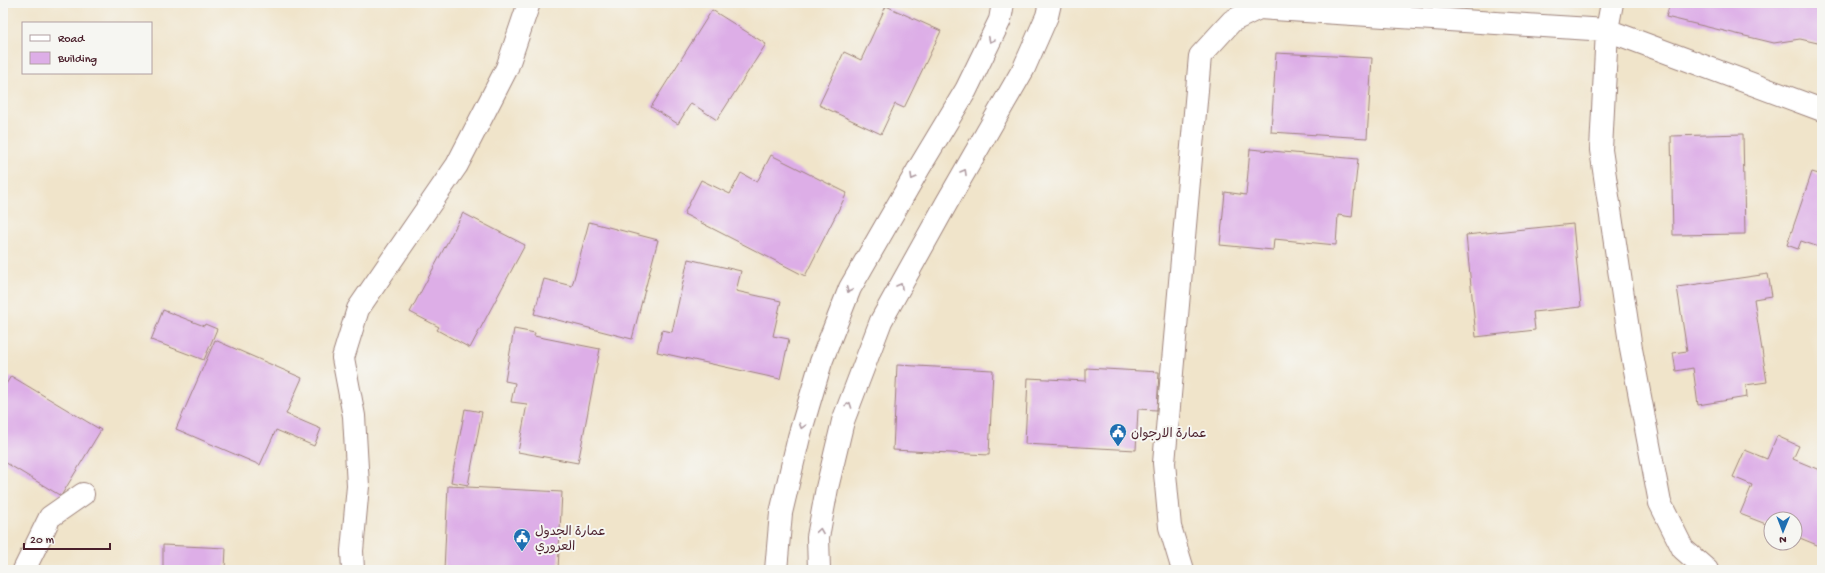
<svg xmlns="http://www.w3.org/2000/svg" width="1825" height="573" font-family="'Gochi Hand','Playpen Sans Arabic',sans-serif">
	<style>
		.building { fill: #ddaee7 }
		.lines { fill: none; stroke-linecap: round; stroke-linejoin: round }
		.minor-casing { stroke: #9d827a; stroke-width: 24 }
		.minor { stroke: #fff; stroke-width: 22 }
		.oneway { stroke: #ae9aa0 }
		.labels { text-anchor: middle; stroke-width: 4; stroke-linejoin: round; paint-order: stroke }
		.poi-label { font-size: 13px; fill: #4a1f2b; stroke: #f6f6f2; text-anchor: start }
	</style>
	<rect width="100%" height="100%" fill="#f6f6f2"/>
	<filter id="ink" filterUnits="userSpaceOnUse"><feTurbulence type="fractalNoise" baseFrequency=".025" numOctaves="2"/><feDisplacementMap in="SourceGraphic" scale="8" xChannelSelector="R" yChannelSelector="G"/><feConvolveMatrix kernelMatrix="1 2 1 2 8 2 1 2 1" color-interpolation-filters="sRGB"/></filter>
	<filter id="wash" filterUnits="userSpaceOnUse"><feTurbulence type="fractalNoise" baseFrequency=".012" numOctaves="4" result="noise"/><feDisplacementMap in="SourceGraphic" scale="16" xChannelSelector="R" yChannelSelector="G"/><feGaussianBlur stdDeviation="0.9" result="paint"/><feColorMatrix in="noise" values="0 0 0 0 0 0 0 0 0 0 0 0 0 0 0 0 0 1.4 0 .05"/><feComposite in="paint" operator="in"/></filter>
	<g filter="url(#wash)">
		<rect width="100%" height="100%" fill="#f0e4ca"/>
		<g id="blocks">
			<path class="building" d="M1670,3H1822V44L1800,39L1774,43L1666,17Z
				M886,6L941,31L904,108L895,104L881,134L819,105L844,52L861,60Z
				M712,10L766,44L717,120L691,103L678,124L651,107Z
				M1276,53L1372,58L1367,138L1271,132Z
				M1743,134L1745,234L1673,235L1671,136Z
				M1250,149L1358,159L1352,217L1338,215L1336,245L1274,239L1273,250L1220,245L1225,192L1246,195Z
				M771,155L847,193L805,276L684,214L701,180L730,194L741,173L757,182Z
				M1812,172L1822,175V248L1801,241L1798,249L1787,245Z
				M463,213L525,245L470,348L437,330L439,327L410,312Z
				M589,222L658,240L632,339L534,314L544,279L572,286Z
				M1573,224L1581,307L1533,312L1535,330L1476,337L1466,235Z
				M688,259L741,271L736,291L781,301L773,336L789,339L780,379L657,352L662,330L672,332Z
				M1768,274L1772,296L1754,299L1767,382L1746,385L1747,397L1698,405L1693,368L1676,371L1673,353L1687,351L1677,287Z
				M163,310L204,326L205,324L217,329L204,360L151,340Z
				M514,329L535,333L534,336L600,349L578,463L518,452L527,404L511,402L515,383L505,381Z
				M215,340L302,378L286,414L321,429L314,446L276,430L260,465L176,429Z
				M897,365L993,370L989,455L893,450Z
				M1086,368L1159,372L1157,410L1138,409L1136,450L1025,444L1028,378L1086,381Z
				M11,376L101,430L61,496L3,461V389Z
				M465,409L482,412L468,485L451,482Z
				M1777,436L1799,446L1793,459L1822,471V547L1795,536V519H1771V526L1740,514L1752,485L1733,477L1745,450L1767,459Z
				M448,486L562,492L558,570H444Z
				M163,545L226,548L225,570H163Z"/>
		</g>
	</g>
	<g filter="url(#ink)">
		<use href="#blocks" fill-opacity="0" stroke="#9d827a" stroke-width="1"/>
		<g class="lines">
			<defs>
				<path id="minor" d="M1612,3L1607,30L1601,150L1631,349L1660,503L1683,549L1707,570
					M24,570L50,517L83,494
					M353,570L352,551L358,486L354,416L343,358L358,309L457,165L507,68L529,3
					M776,570L781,513L799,437L821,362L850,288L919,168L966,90L1000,20L1003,3
					M819,570L818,537L827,488L843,421L881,321L946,204L1024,68L1047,16L1050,3
					M1183,570L1170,527L1164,463L1200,56L1232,21L1259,8L1607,30L1822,110"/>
			</defs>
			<use href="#minor" class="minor-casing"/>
			<use href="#minor" class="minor"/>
		</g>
		<defs><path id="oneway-chevron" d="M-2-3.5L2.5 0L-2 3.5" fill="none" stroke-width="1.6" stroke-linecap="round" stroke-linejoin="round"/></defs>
		<g class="oneway">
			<use href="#oneway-chevron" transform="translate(991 40) rotate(116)"/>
			<use href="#oneway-chevron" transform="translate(964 172) rotate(-60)"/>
			<use href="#oneway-chevron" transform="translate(913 177) rotate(120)"/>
			<use href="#oneway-chevron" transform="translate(900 286) rotate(-61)"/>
			<use href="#oneway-chevron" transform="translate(849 290) rotate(114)"/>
			<use href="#oneway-chevron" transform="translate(849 405) rotate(-70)"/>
			<use href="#oneway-chevron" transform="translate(802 426) rotate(107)"/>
			<use href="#oneway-chevron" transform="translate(820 531) rotate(-81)"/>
		</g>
	</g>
	<defs>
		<symbol id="civic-pin" viewBox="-11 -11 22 30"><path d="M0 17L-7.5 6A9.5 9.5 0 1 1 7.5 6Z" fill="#1f6fb2" stroke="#f6f6f2"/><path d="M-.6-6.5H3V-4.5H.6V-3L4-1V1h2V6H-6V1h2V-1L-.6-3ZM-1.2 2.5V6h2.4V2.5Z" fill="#fff"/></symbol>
	</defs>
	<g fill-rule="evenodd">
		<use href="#civic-pin" x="1108" y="422" width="20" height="27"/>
		<use href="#civic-pin" x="512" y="527" width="20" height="27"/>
	</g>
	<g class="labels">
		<g class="poi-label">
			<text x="1131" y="437">عمارة الارجوان</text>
			<text x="535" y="535">عمارة الجدول<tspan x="535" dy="15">العروري</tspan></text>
		</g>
	</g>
	<rect width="1825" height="573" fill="none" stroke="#f6f6f2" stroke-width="16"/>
	<rect x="22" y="22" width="130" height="52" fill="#f6f6f2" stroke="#b1a0a2"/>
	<rect x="30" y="35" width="20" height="6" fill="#ffffff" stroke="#b1a0a2"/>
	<text x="58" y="42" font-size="12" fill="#4a1f2b">Road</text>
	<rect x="30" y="52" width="20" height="12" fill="#ddaee7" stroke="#b1a0a2"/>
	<text x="58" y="62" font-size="12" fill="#4a1f2b">Building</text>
	<g transform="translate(1783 531) rotate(181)"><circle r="19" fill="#f6f6f2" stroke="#b1a0a2"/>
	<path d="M0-3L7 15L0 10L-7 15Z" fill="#1f6fb2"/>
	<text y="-6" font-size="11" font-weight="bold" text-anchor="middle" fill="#4a1f2b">N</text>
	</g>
	<path d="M24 543v6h86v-6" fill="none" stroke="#4a1f2b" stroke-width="2"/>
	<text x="30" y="543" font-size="12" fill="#4a1f2b" stroke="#f6f6f2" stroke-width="3" paint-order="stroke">20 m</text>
</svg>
